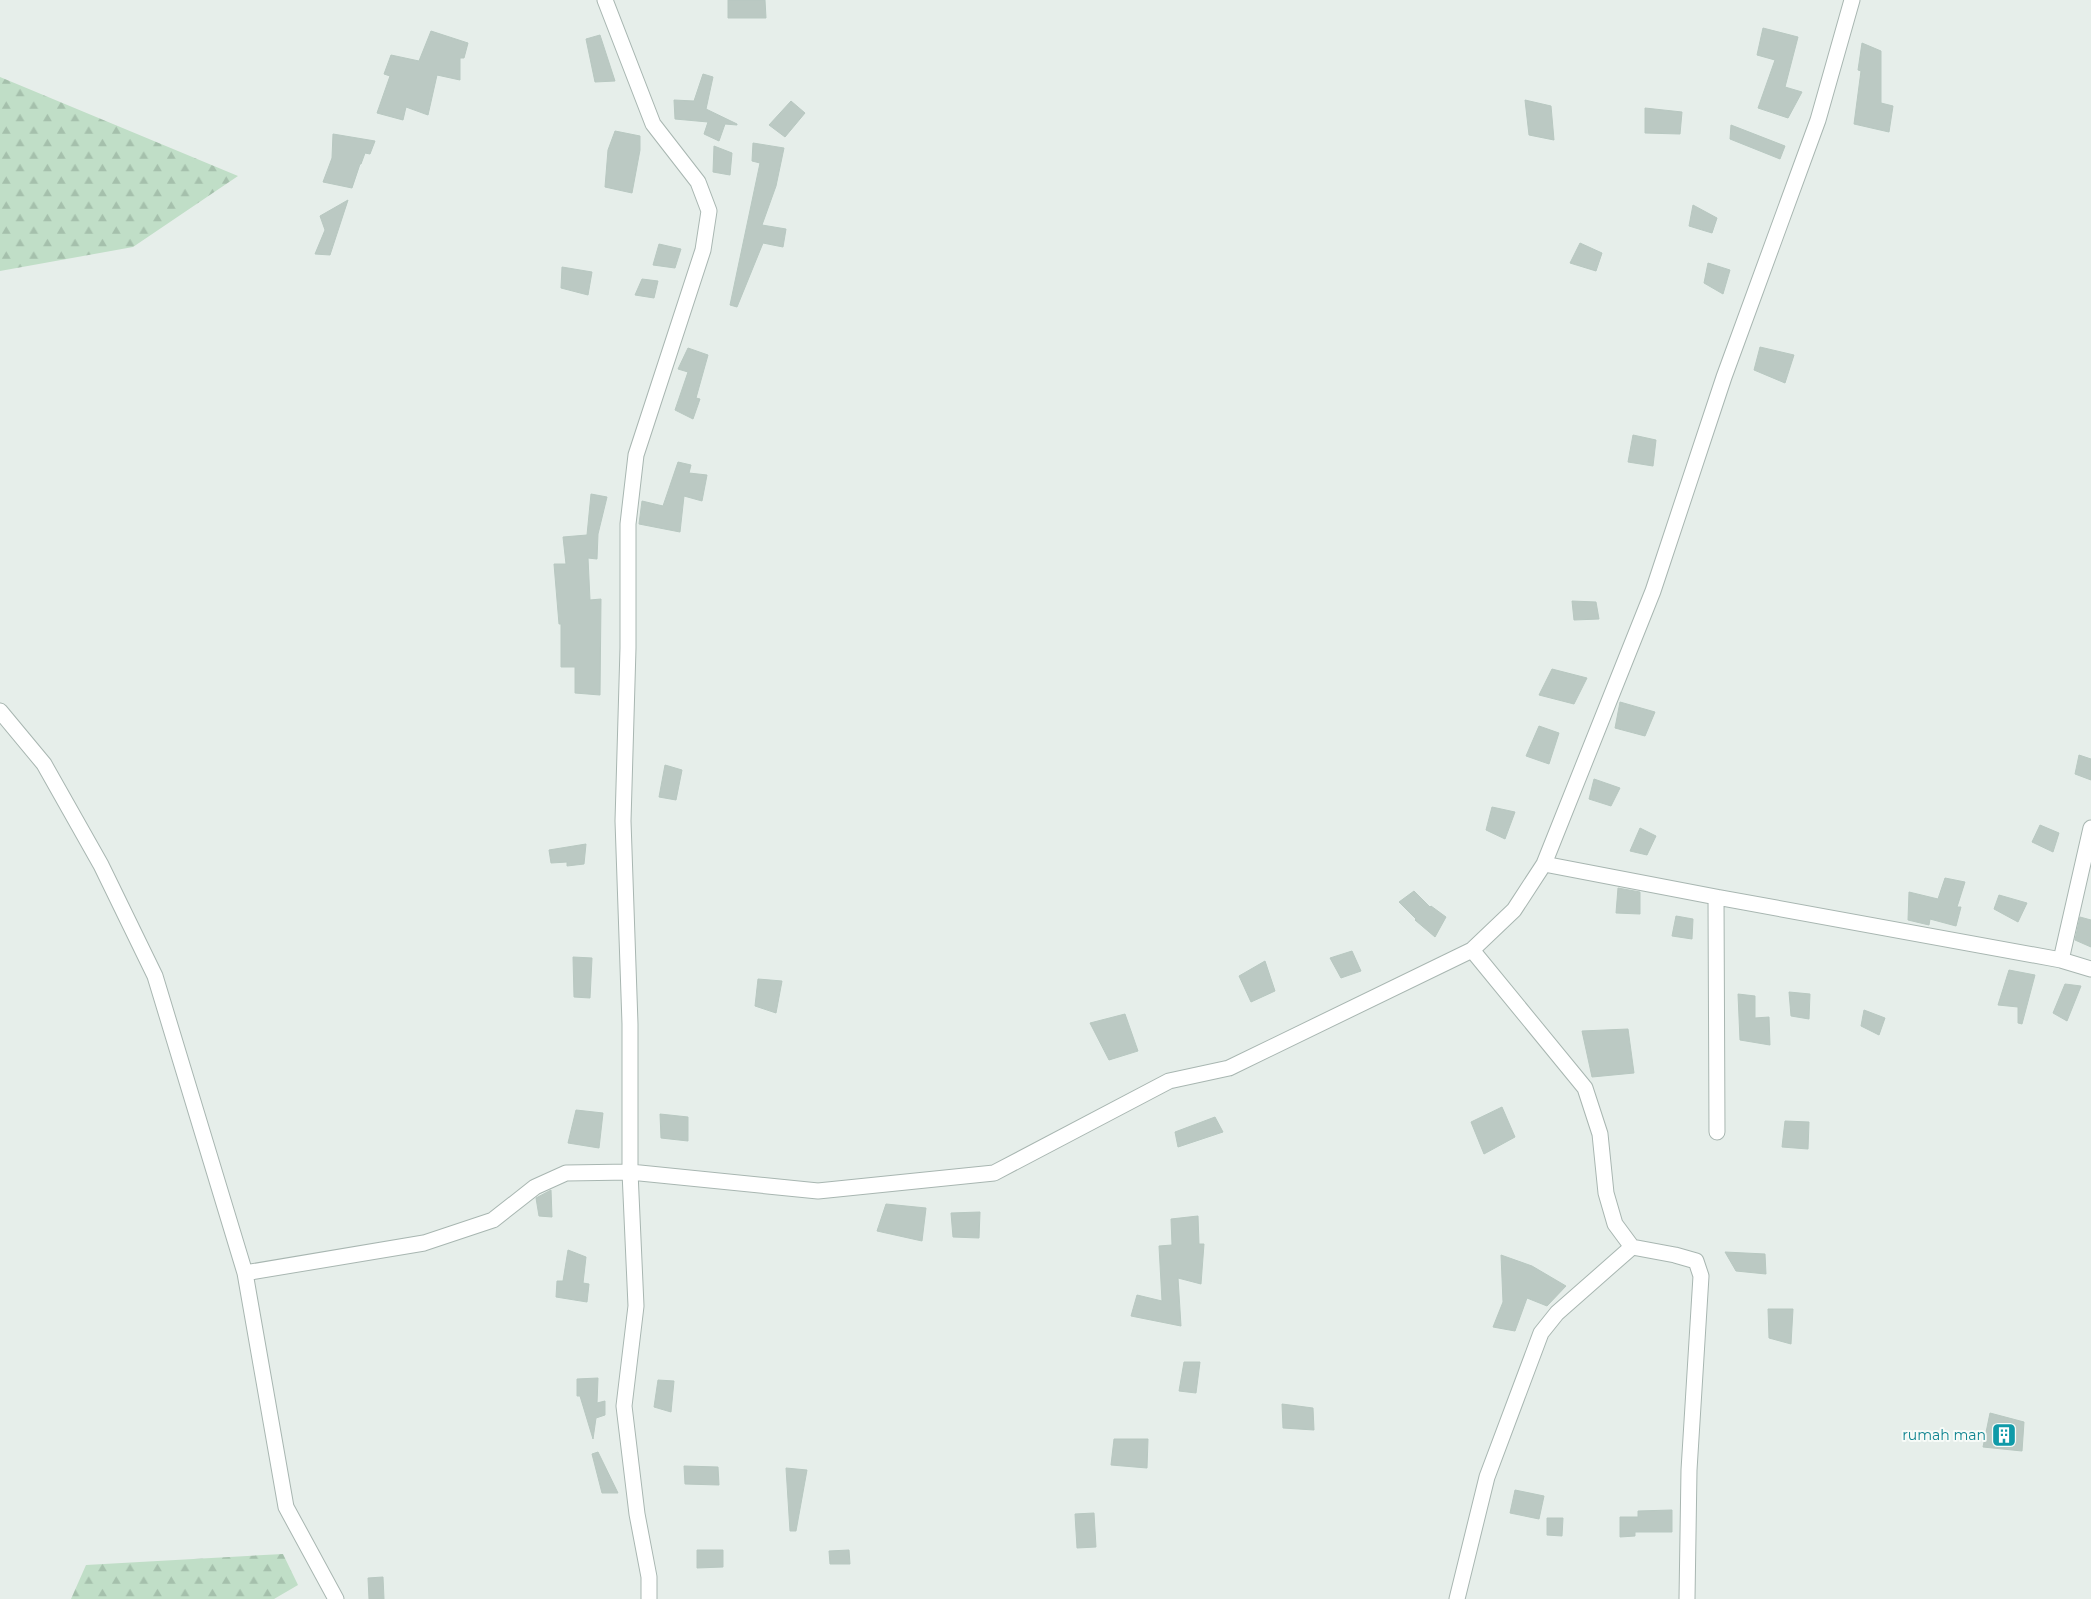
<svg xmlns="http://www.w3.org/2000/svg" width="2091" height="1599" font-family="Montserrat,sans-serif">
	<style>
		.forest { fill: url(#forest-firs) }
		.building { fill: #bbc9c3; stroke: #b8c8c1 }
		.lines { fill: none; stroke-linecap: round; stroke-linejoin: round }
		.minor-casing { stroke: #a8b6b1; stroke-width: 17 }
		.minor { stroke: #fff; stroke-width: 15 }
		.labels { text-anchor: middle; stroke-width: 4; stroke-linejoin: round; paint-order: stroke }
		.culture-label { font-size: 14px; fill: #0d838f; stroke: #f7fbf8; text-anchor: end }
	</style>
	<defs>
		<pattern id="forest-firs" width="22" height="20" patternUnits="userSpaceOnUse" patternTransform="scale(1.25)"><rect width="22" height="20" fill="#c0dec7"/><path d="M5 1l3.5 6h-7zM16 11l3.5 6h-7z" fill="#a5c0ac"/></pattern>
	</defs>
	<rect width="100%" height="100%" fill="#e6eeea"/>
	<path class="forest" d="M0,77L238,176L133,247L0,271Z
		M283,1554L298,1585L274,1599H71L86,1565Z"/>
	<path class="building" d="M728,0H765L766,18H728Z
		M1763,28L1798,37L1785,87L1802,92L1788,118L1758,108L1775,60L1757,55Z
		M431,31L468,43L464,58H460V80L437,75L428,115L406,107L403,120L377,113L390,76L384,74L391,55L419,61Z
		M600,35L615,81L595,82L586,39Z
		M1862,43L1881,51V103L1893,106L1889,132L1854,124L1861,71L1858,70Z
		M703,74L713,77L706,109L737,124V125L725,124L719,141L704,134L708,122L675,119L674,100L694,101Z
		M1525,100L1551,106L1554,140L1529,135Z
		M791,101L805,113L785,137L769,125Z
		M1645,108L1682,112L1680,134L1645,133Z
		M1731,125L1785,146L1780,159L1730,139Z
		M615,131L640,136V150L632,193L605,187L608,150Z
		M333,134L375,141L370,154L365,153L361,164H360L352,188L323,182L332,158Z
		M753,143L784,148L776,186L762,225L786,229L783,247L763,243L737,307L730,305L760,163L752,161Z
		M714,146L732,153L730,175L713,172Z
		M348,200L330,255L315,254L325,230L320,216Z
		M1693,205L1717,218L1712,233L1689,226Z
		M1580,243L1602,253L1596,271L1570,263Z
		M659,244L681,249L675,268L653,265Z
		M1708,263L1730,270L1723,294L1704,283Z
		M562,267L592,272L588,295L561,288Z
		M642,279L658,281L654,298L635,295Z
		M1760,347L1794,355L1785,383L1754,370Z
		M688,348L708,355L696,398L700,399L693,419L675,410L688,372L678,369Z
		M1633,435L1656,440L1653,466L1628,462Z
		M678,462L691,465L689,473L707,475L702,501L684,496L680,532L639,524L642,501L663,506Z
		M591,494L607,497L598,534L597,559L588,558L590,600L601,599L600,695L575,693V667H561V624H559L554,564H566L563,537L587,535Z
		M1572,601L1596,602L1599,619L1574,620Z
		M1552,669L1587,678L1574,704L1539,695Z
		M1620,702L1655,712L1645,736L1615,728Z
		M1539,726L1559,733L1549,764L1526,756Z
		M2079,755L2091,759V780L2075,774Z
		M665,765L682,770L676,800L659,797Z
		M1594,779L1620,788L1611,806L1589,799Z
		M1492,807L1515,812L1505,839L1486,830Z
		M2040,825L2059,833L2053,852L2032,842Z
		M1640,828L1656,836L1647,855L1630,851Z
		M586,844L584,864L567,866V862L551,863L549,850Z
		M1945,878L1965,882L1957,907H1961L1956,926L1930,919L1929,925L1908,920L1909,892L1938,899Z
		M1618,888L1640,892V914L1616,913Z
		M1414,891L1430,907L1431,906L1446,917L1435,937L1415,920L1416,919L1399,902Z
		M1999,895L2027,903L2018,922L1994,909Z
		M1676,916L1693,919L1692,939L1672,936Z
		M2080,917L2091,920V947L2075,940Z
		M1352,951L1361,971L1341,978L1330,958Z
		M573,957L592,958L590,998L574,997Z
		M1265,961L1275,991L1251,1002L1239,976Z
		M2009,970L2035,975L2022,1024L2018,1023V1007L1998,1005Z
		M758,979L782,981L776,1013L755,1006Z
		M2065,984L2081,986L2067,1021L2053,1013Z
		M1789,992L1810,994L1809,1019L1791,1016Z
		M1738,994L1755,996V1018L1769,1017L1770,1045L1740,1040Z
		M1864,1010L1885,1018L1879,1035L1861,1026Z
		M1125,1014L1138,1051L1109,1060L1090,1023Z
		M1628,1029L1634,1073L1592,1077L1582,1031Z
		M1502,1107L1515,1137L1484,1154L1471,1122Z
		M576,1110L603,1113L599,1148L568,1143Z
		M660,1114L688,1117V1141L661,1138Z
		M1215,1117L1223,1132L1178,1147L1175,1132Z
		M1785,1121L1809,1122L1808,1149L1782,1147Z
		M551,1190L552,1217L539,1216L536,1198Z
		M886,1204L926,1208L922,1241L877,1231Z
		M980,1212L979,1238L953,1237L951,1213Z
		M1198,1216L1199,1244H1204L1201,1284L1178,1278L1181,1326L1131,1316L1137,1295L1162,1301L1159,1246L1172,1245L1171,1219Z
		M568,1250L586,1257L583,1283L589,1284L587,1302L556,1297L557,1281H563Z
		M1725,1252L1765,1254L1766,1274L1736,1271Z
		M1501,1255L1532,1266L1566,1286L1547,1306L1527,1298L1515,1331L1493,1327L1503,1302Z
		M1768,1309H1793L1791,1344L1769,1338Z
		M1184,1362H1200L1196,1393L1179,1391Z
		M598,1378L597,1403L605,1401V1415L596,1418L593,1439L580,1396H577V1379Z
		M658,1380L674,1381L671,1412L654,1407Z
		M1282,1404L1313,1408L1314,1430L1283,1428Z
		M1990,1413L2024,1422L2022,1451L1983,1447Z
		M1114,1439H1148L1147,1468L1111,1465Z
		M598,1452L618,1493H602L592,1454Z
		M684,1466L718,1467L719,1485L685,1484Z
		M786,1468L807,1470L796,1531H790Z
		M1515,1490L1544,1496L1539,1519L1510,1513Z
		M1672,1510V1532H1635V1536L1620,1537V1517H1638V1511Z
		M1094,1513L1096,1547L1077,1548L1075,1514Z
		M1547,1518H1563L1562,1536L1547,1535Z
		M697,1550H723V1567L697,1568Z
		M849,1550L850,1564H830L829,1551Z
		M383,1577L384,1599H369L368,1578Z"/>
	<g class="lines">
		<defs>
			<path id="minor" d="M605,0L653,124L698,182L709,211L703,250L636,455L628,524V648L623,821L630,1024V1172L636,1306L624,1406L637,1514L649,1577V1599
				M1852,0L1818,120L1724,377L1653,591L1544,864L1716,897L2061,960L2091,969
				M0,711L44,764L101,865L155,976L245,1273L286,1507L336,1599
				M1716,897L1717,1132
				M1472,950L1585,1088L1600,1134L1606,1193L1615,1224L1632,1247L1675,1255L1696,1261L1701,1276L1689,1470L1687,1599
				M2061,960L2091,828
				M245,1273L424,1243L493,1220L535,1187L566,1173L630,1172L818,1191L994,1173L1169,1081L1229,1068L1472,950L1514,910L1544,864
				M1457,1599L1487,1477L1541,1333L1557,1313L1632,1247"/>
		</defs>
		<use href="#minor" class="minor-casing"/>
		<use href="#minor" class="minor"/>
	</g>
	<defs>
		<symbol id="building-square" viewBox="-11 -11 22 22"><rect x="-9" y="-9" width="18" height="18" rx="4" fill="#0f9aa8" stroke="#f7fbf8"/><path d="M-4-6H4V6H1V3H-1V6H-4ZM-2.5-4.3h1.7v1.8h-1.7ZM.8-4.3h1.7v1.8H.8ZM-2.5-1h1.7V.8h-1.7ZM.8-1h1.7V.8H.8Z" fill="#fff"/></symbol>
	</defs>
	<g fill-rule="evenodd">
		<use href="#building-square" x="1990" y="1421" width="28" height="28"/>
	</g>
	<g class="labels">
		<g class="culture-label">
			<text x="1986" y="1440">rumah man</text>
		</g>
	</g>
</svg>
